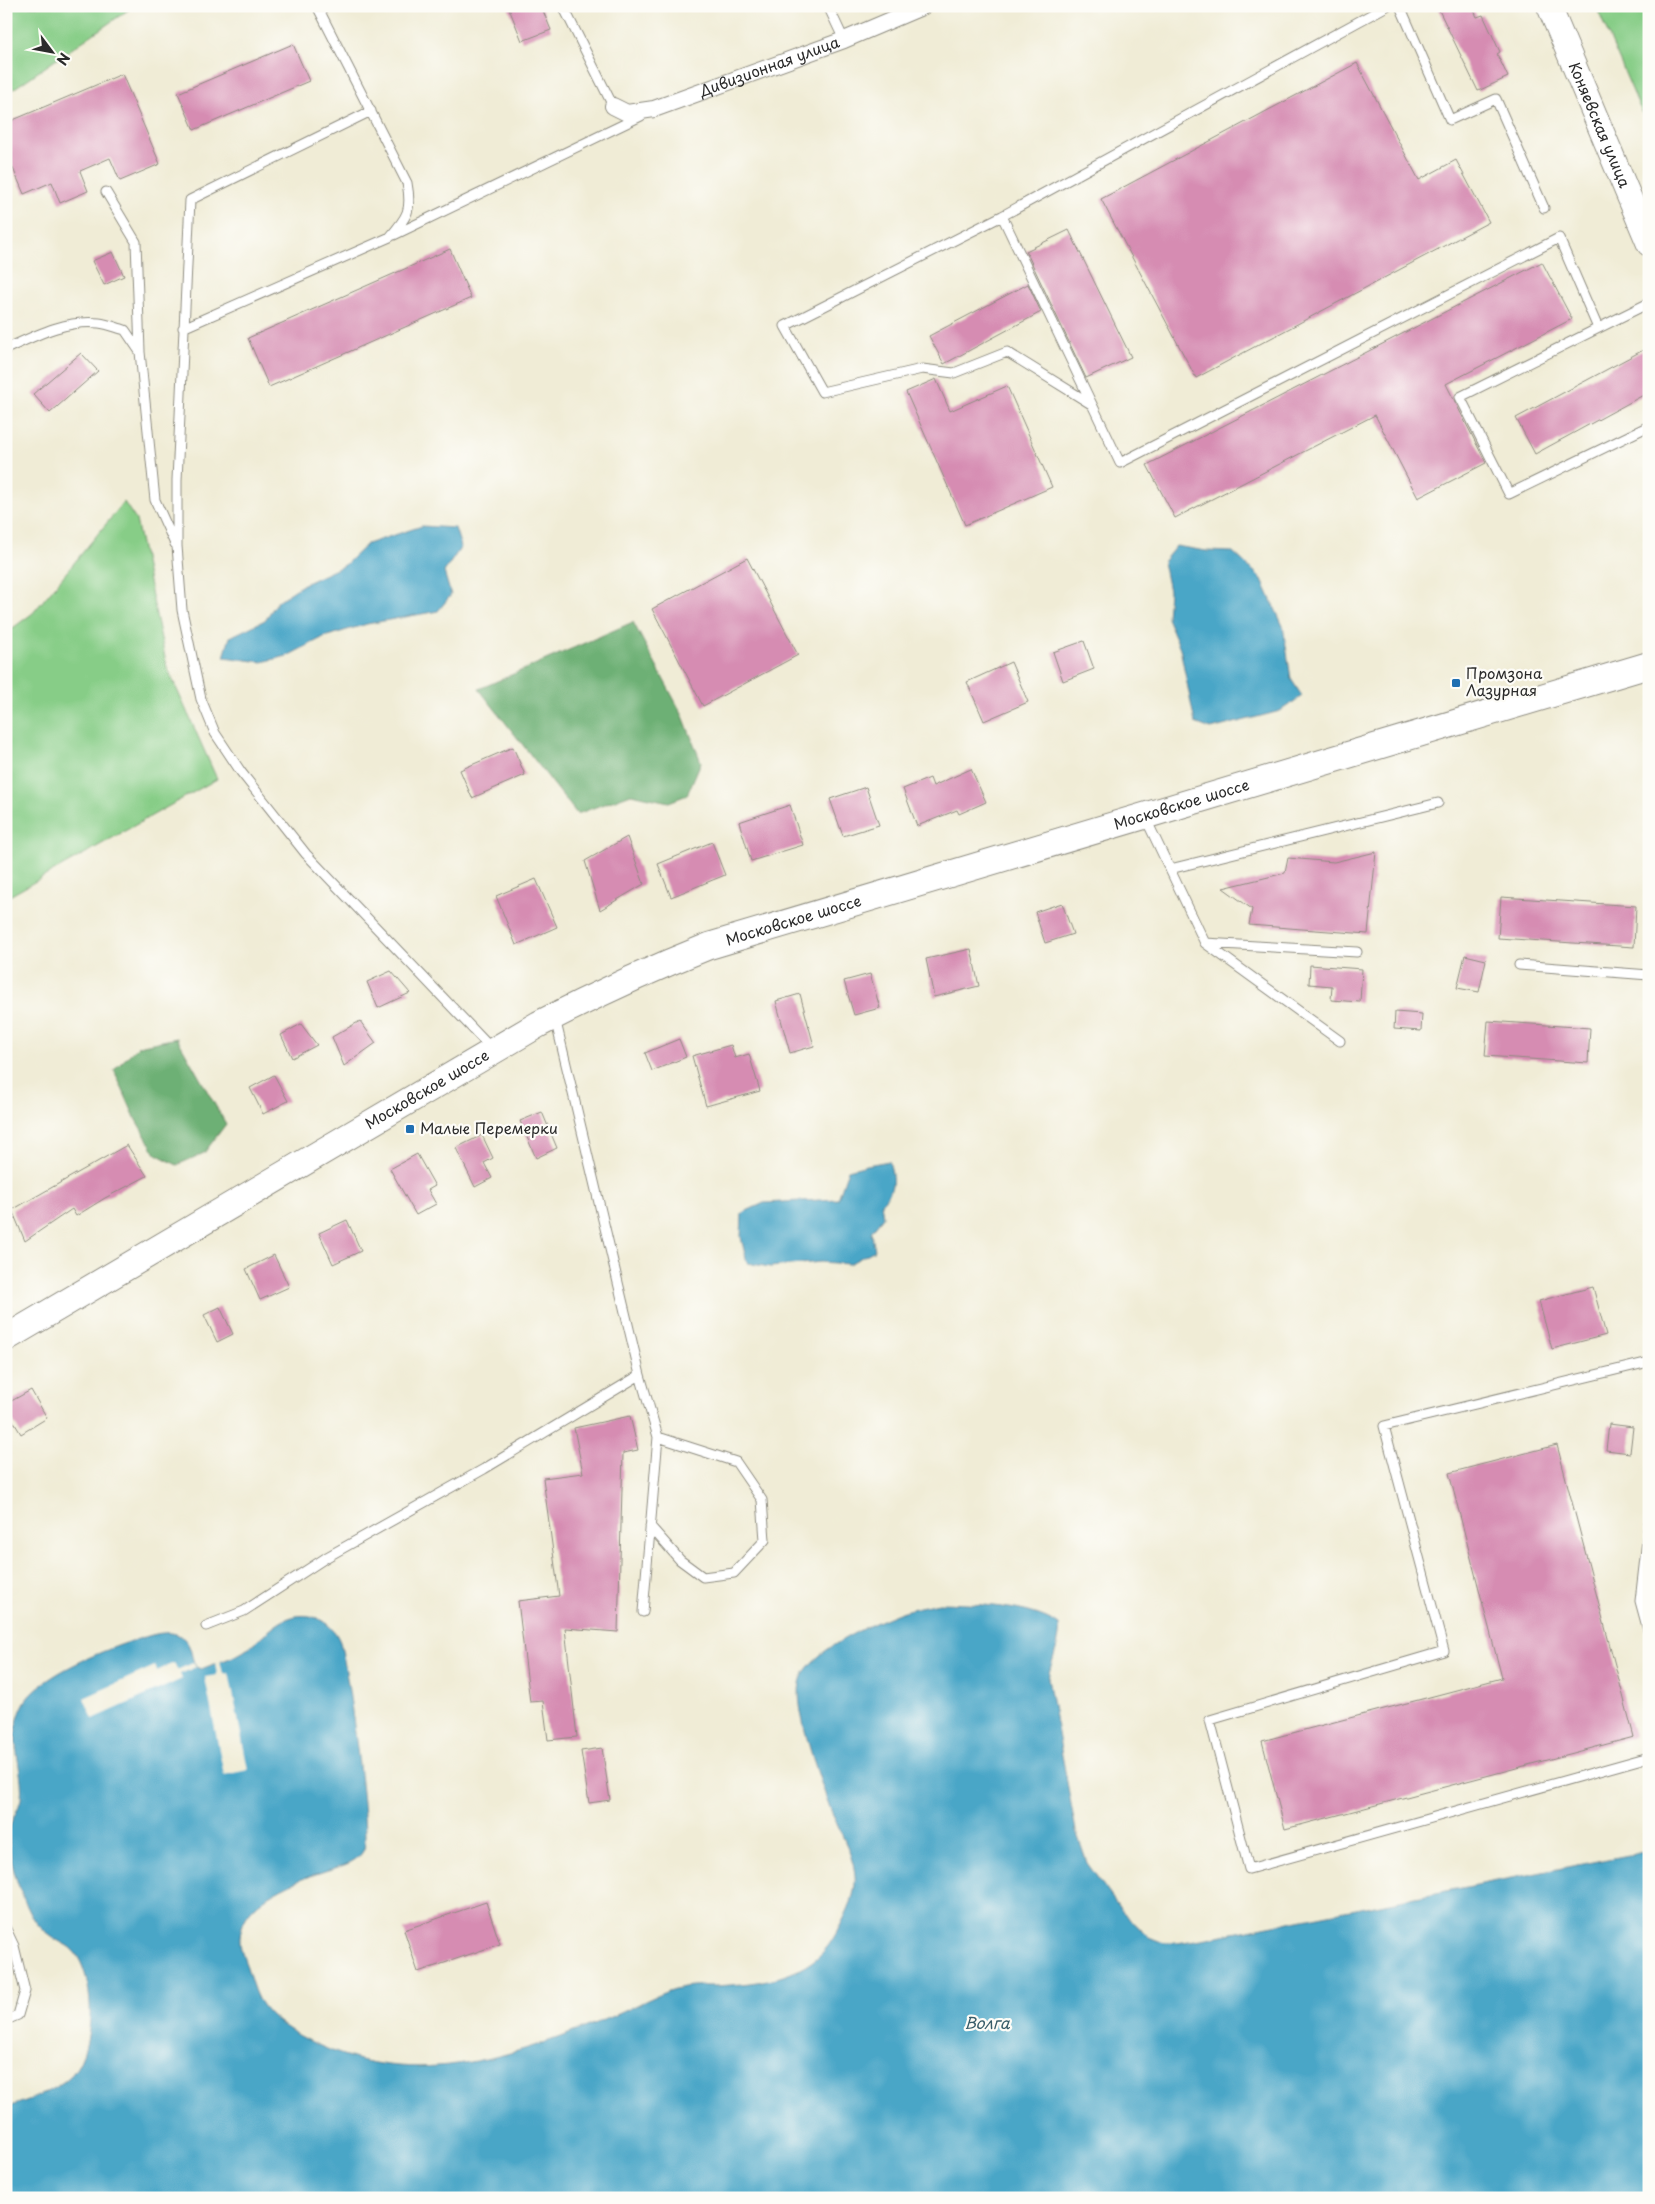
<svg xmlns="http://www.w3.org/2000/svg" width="1655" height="2204" font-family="'Playpen Sans',sans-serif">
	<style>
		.green { fill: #87cd87; stroke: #597c59 }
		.forest { fill: #6db074; stroke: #4c6e50 }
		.water { fill: #48a6c7; stroke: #3a6879 }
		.pier { fill: #f0ecd6 }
		.building { fill: #d68cb2 }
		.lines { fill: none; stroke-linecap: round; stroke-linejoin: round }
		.lane-casing { stroke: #8e8c80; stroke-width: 11 }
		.street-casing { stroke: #8e8c80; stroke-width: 18 }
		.secondary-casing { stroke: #8e8c80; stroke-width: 26 }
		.primary-casing { stroke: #8e8c80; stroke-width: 28 }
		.lane { stroke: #fff; stroke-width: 9 }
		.street { stroke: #fff; stroke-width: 16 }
		.secondary { stroke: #fff; stroke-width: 24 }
		.primary { stroke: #fff; stroke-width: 26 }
		.poi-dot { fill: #1f6fb2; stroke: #fdfcf7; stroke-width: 2 }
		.labels { text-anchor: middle; stroke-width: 4.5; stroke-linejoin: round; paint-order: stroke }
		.street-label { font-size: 15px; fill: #2b2b2b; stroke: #fdfcf7 }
		.poi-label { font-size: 15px; fill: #2b2b2b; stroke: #fdfcf7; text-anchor: start }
		.water-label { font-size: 16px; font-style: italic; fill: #375c69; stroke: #fdfcf7 }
	</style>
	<rect width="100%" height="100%" fill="#fdfcf7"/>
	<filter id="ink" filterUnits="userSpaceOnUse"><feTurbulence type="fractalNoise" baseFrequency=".02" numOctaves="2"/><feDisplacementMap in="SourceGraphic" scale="10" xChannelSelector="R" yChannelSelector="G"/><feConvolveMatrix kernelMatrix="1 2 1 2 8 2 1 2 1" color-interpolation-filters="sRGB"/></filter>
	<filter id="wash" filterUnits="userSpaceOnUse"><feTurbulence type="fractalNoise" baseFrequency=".0096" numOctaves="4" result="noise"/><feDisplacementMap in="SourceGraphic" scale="20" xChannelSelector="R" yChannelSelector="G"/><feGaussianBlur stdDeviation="1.12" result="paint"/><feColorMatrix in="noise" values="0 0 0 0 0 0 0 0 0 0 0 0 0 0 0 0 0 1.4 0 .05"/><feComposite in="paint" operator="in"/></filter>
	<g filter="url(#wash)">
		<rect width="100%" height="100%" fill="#f0ecd6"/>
		<path class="green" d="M6,6H134L6,94Z
			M1596,6H1649V129Z
			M124,502L136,520L167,667L217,779L6,898V633L33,613Z"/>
		<path class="forest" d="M633,622L683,716L701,762L687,795L669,802L631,794L577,814L479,689Z
			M177,1038L226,1124L204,1153L177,1165L156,1154L136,1120L114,1070L138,1046Z"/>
		<path class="water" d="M422,526L455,528L461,547L444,572L451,595L438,611L367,624L324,637L287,656L262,662L224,657L230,637L265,620L278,601L304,584L345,565L367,544Z
			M1176,546L1206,551L1233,552L1261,578L1283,626L1291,679L1302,696L1280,711L1211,729L1195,723L1180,648L1167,618L1169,591L1163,562Z
			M889,1161C894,1180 895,1190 881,1203L883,1217L871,1232L875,1250L849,1264L821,1262L770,1267L747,1263L741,1237L742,1213L764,1203L838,1199L848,1170L867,1165Z
			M939,1603C974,1604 1031,1605 1059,1625C1061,1644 1051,1659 1048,1679L1076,1831L1087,1863L1121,1910L1149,1937L1164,1943H1177L1208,1938L1649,1851V2198H6V2107C27,2102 59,2089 73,2073C95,2046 95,1986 78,1957C71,1946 65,1945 55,1939C43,1932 33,1920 28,1908C18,1889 5,1849 10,1827C12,1818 19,1809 21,1799C24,1776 13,1749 16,1728C18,1716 23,1702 31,1694C54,1670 104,1650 135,1640C152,1635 179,1624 189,1646C192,1653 192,1660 196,1667L201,1669C213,1664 227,1660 239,1654C264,1641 278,1611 310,1616C323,1618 336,1630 340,1642C347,1664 370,1832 364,1849C358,1864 336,1867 322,1872C297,1880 249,1899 242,1927C237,1941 242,1954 247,1967C250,1977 253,1989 258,1999C270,2020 295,2034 316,2044C415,2092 519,2055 614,2016C637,2006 659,1992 683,1987C694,1985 706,1986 717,1986C760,1983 810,1979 834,1937C844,1919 857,1896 855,1875C852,1849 837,1828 829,1805C819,1777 794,1710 800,1683C806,1652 871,1624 899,1613C911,1608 926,1606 939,1603Z"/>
		<path class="pier" d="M220,1661L223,1674L229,1673L248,1770L224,1775L205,1677L217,1675L215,1662Z
			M174,1663L177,1670L193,1663L196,1667L180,1674L182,1679L93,1719L84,1698L155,1666L157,1671Z"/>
		<g id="blocks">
			<path class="building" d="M508,6H541L551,30L522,41Z
				M1437,6H1472L1477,17L1483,15L1500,52L1497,54L1508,77L1478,91Z
				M293,44L309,81L194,130L178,93Z
				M1357,63L1419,180L1456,160L1489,222L1196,378L1101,199Z
				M122,74L160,164L120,181L110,158L80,171L88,191L60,203L52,182L24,194L6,152V123Z
				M1069,230L1131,357L1086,378L1026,251Z
				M450,249L471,298L269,387L248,338Z
				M113,252L124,276L104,285L92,261Z
				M1542,262L1572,319L1446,384L1486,463L1418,498L1375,415L1175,518L1147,465Z
				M1028,284L1041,312L944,364L929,336Z
				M1649,347V392L1535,454L1516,418Z
				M81,353L98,371L50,413L33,394Z
				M936,379L950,411L1007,386L1052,487L965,525L906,392Z
				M747,558L798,655L703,706L652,609Z
				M1084,641L1094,669L1063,681L1053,652Z
				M1011,662L1028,702L984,721L967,682Z
				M513,747L525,775L472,798L460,770Z
				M971,769L986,802L959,814L957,810L917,826L903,789L930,778L933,786Z
				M866,787L879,825L843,836L830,799Z
				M790,805L803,845L751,861L739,822Z
				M627,837L644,884L600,910L585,861Z
				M712,842L725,875L671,897L658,864Z
				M1376,852L1368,934L1249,925L1252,909L1223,888L1285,873L1288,858L1334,862Z
				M536,879L557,927L516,945L496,896Z
				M1501,897L1636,906L1634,947L1498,938Z
				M1062,903L1073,934L1045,943L1035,912Z
				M971,949L979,986L934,997L926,959Z
				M1465,955L1486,960L1479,992L1457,988Z
				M1310,965L1362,969L1360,1002L1331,1000L1332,986L1309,984Z
				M391,971L410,993L378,1008L367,982Z
				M870,974L880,1008L854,1015L844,981Z
				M800,994L814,1046L790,1053L776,1001Z
				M1395,1012L1422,1014L1421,1031L1394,1029Z
				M360,1021L376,1043L344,1066L332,1037Z
				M1488,1021L1590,1028L1588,1063L1485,1056Z
				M301,1024L317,1045L292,1058L281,1035Z
				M679,1039L686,1057L652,1071L645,1053Z
				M731,1045L735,1058L749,1054L760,1091L706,1106L692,1056Z
				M274,1075L288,1101L263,1114L250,1088Z
				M542,1112L557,1148L536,1158L520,1121Z
				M482,1135L493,1158L484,1163L492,1178L475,1187L456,1148Z
				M127,1145L147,1176L105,1198L76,1216L72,1209L25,1241L12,1210Z
				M417,1154L435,1186L428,1190L436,1204L416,1215L390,1169Z
				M347,1220L361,1251L333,1264L319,1233Z
				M274,1255L289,1287L260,1300L246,1269Z
				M1593,1287L1606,1335L1552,1349L1539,1301Z
				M220,1307L233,1334L217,1342L204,1315Z
				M31,1390L47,1418L21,1434L6,1409V1404Z
				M630,1416L638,1450L623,1453L618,1632L565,1628L577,1737L548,1740L543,1701L530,1702L518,1601L559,1596L543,1478L583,1473L574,1428Z
				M1609,1424L1633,1427L1630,1453L1606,1450Z
				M1557,1445L1634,1737L1285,1829L1262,1741L1502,1678L1449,1473Z
				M602,1748L610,1800L589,1803L581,1751Z
				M486,1902L500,1944L418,1972L404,1930Z"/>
		</g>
	</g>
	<g filter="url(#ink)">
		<use href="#blocks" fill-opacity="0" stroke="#8e8c80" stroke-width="1"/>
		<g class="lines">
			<defs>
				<path id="lane" d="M563,6L613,106
					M828,6L844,40
					M1400,6L1450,120L1496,99L1544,208
					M371,111L190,200L177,480V546L182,610L201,699L215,733L241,772L306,854L491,1048
					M106,192L136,242L140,351
					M1002,216L1120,463L1559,238L1598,328
					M394,235L641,116
					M1649,303L1460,397L1509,494L1649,426
					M183,328L390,237C408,216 412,210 407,183L317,6
					M6,349C34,336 67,319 99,323C108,324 117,328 125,330L140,352L155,500L175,544
					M1091,404L1007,352L954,373L922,369L822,392L785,326L1002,216L1387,6
					M1146,819L1205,943L1340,1041
					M1170,869L1438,803
					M1205,943L1357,952
					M1519,965L1649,975
					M555,1018L640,1375L658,1437L643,1612
					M1649,1362L1384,1426L1444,1651L1210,1720L1249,1869L1649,1757
					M1649,1523L1640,1601L1649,1634
					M650,1526L680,1560L703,1577L734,1573L765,1540L762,1500L736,1462L658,1437
					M206,1626L244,1611L327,1557L484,1469L640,1375
					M6,1929L14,1946L25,1991L18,2015L6,2020"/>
				<g id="street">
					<path id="s1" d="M613,106L627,113L654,109L844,40L924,6"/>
				</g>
				<g id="secondary">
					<path id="s2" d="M1549,6L1649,244"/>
				</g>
				<g id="primary">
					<path id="s3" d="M6,1338L539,1024C595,995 651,969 709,946L1649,665"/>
				</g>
			</defs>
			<use href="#lane" class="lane-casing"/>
			<use href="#street" class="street-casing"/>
			<use href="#secondary" class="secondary-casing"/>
			<use href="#primary" class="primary-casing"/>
			<use href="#lane" class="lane"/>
			<use href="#street" class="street"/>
			<use href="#secondary" class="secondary"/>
			<use href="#primary" class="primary"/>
		</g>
	</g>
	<g class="poi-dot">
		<rect x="1451" y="678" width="10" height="10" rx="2.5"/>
		<rect x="405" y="1124" width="10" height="10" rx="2.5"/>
	</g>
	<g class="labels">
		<g class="street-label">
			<text dy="5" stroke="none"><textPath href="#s1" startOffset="166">Дивизионная улица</textPath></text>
			<text dy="5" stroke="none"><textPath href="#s2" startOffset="129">Коняевская улица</textPath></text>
			<text dy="5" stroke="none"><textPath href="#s3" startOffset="1299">Московское шоссе</textPath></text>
			<text dy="5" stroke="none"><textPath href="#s3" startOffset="894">Московское шоссе</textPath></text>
			<text dy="5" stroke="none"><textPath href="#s3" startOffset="489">Московское шоссе</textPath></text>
		</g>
		<g class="poi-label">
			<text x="1466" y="679">Промзона<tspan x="1466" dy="17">Лазурная</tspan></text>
			<text x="420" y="1134">Малые Перемерки</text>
		</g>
		<g class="water-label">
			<text x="987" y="2029">Волга</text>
		</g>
	</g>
	<rect width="1655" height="2204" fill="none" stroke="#fdfcf7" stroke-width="25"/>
	<g transform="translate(52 52) rotate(122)" stroke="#fdfcf7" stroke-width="4" paint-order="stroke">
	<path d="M0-4L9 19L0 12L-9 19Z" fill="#2b2b2b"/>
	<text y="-8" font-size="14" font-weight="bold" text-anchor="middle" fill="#2b2b2b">N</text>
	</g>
</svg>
